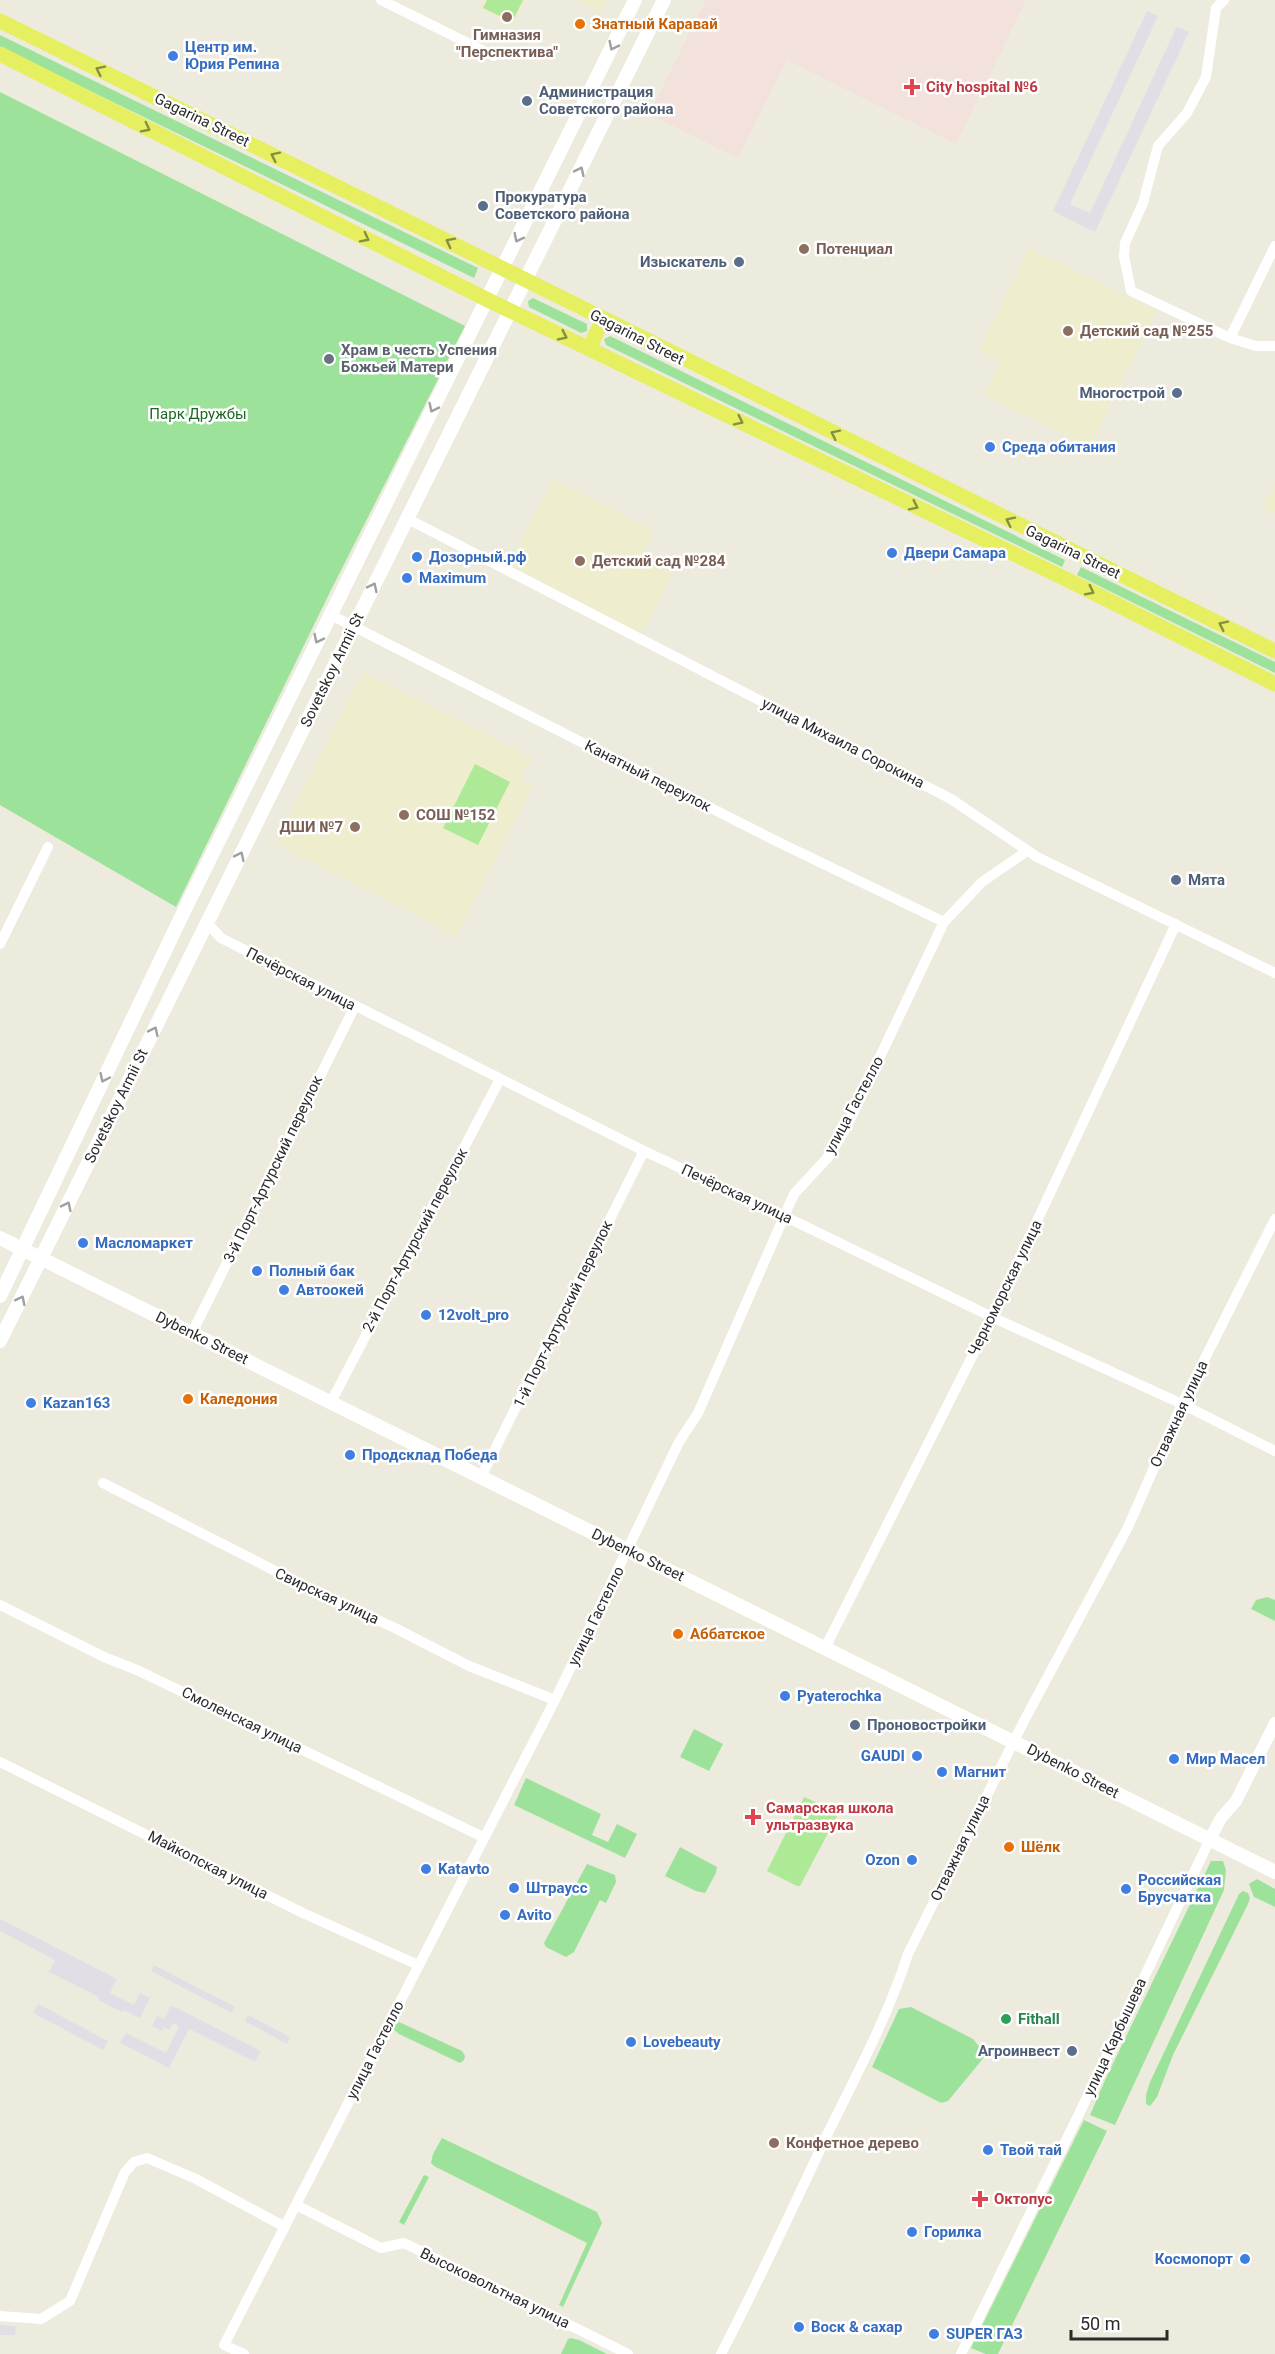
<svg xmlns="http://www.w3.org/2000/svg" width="1275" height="2354" font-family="Roboto,sans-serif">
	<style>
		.industrial { fill: #e2dee5 }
		.education { fill: #eeedcd }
		.medical { fill: #f3e1db }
		.green { fill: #9de29a }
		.pitch { fill: #ade996 }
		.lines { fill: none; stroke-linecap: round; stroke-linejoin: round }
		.minor { stroke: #fff; stroke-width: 10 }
		.tertiary { stroke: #fff; stroke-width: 12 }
		.secondary { stroke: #fff; stroke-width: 14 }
		.primary { stroke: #e5ef60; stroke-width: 15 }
		.oneway { stroke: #a0a0a0 }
		.oneway2 { stroke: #888d46 }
		.education-dot { fill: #8d6e63; stroke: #fff; stroke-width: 2 }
		.food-dot { fill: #e8710a; stroke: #fff; stroke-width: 2 }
		.shop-dot { fill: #3f7fe0; stroke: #fff; stroke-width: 2 }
		.health-dot { fill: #e0444e; stroke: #fff; stroke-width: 2 }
		.service-dot { fill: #5c6f8a; stroke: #fff; stroke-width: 2 }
		.worship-dot { fill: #6b7280; stroke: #fff; stroke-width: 2 }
		.leisure-dot { fill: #2e9e5b; stroke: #fff; stroke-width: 2 }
		.labels { text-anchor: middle; stroke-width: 5; stroke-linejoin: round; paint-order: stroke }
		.food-label { font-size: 15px; font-weight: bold; fill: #c56008; stroke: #fff; text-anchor: start }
		.education-label { font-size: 15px; font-weight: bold; fill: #785e54; stroke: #fff; text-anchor: start }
		.shop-label { font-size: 15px; font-weight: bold; fill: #366cbe; stroke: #fff; text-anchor: start }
		.health-label { font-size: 15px; font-weight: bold; fill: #be3a42; stroke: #fff; text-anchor: start }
		.service-label { font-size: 15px; font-weight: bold; fill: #4e5e75; stroke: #fff; text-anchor: start }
		.street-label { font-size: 15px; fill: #2b2b2b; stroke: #fff }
		.worship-label { font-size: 15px; font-weight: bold; fill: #5b616d; stroke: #fff; text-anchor: start }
		.park-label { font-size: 15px; fill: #1b6822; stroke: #fff }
		.leisure-label { font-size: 15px; font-weight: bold; fill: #27864d; stroke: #fff; text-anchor: start }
	</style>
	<rect width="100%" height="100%" fill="#edebdd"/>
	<path class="industrial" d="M1147,11L1158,16L1070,204L1090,213L1177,26L1189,32L1095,232L1053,211Z
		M0,1919L117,1979L110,1993L134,2005L140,1993L150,1998L140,2018L123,2010L122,2012L98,2000L99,1997L49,1972L55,1960L0,1931Z
		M154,1965L235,2007L232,2013L151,1971Z
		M38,2004L108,2041L103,2050L33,2013Z
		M171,2005L261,2051L255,2062L189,2029L169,2068L120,2043L126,2033L166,2053L179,2026L173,2023L169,2030L164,2027L162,2031L152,2026L157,2016L164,2019Z
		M248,2015L290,2037L287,2044L245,2021Z
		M0,2325L16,2326L15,2335H0Z"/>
	<path class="education" d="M484,0H526L513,26L480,9Z
		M575,0H607L601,13Z
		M1029,248L1157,311L1090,447L984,395L1000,360L979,350Z
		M553,479L654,531L641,556L673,573L641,635L508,566Z
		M1275,484V514L1263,508Z
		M363,672L532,758L521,780L533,786L456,936L275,843Z"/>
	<path class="medical" d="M706,0H1026L956,144L787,60L738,158L649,114Z"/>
	<path class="green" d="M0,35L478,268L474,278L0,47Z
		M0,92L465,326L332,588L176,907L0,805Z
		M533,298L587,324V331L581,333L529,307L528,301Z
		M610,336L1065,560L1062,567L606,345L604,339Z
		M1081,567L1275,662V673L1077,575Z
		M1267,1597L1275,1600V1621L1251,1609L1256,1600Z
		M694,1729L723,1744L709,1771L680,1757Z
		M526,1778L601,1814L592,1835L608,1842L617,1824L637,1834L625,1858L514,1805Z
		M680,1847L717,1867L716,1873L705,1893L696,1891L665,1876Z
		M1211,1861H1223L1226,1870L1224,1890L1115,2125L1090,2115L1106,2078Z
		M587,1864L615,1875L616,1882L606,1903L600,1900L574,1952L566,1957L546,1947L544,1943Z
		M1257,1879L1275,1889V1907L1254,1897L1249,1884Z
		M1243,1891L1248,1893L1250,1898L1248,1904L1173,2055L1157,2097L1150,2106L1146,2104V2095L1150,2082L1239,1894Z
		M911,2007L973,2039L986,2055L948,2101L941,2103L872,2067L899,2009Z
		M399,2022L462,2051L465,2056L464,2060L460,2063L399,2034L394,2030L395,2025Z
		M1084,2120L1107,2131L998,2354H986L971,2348Z
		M442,2138L597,2212L602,2223L563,2307L559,2305L587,2243L434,2166L431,2163L433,2154Z
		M424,2175L429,2177L404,2225L399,2222Z
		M571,2338L579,2340L607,2354H561L568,2339Z"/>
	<path class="pitch" d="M487,0H523L512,22L483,8Z
		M475,764L510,782L478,845L443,828Z
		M804,1797L836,1811L837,1816L800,1886H797L767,1871Z"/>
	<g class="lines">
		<path class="minor" d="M381,0L494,56
			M1224,0L1216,8L1206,77L1187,113L1158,146L1143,203L1125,243L1124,256L1131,291L1230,338L1256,346H1275
			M1230,338L1275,246
			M406,518L951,799L1037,857L1275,973
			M331,615L774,840L944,922
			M207,923L221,938L644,1151L784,1216L992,1317L1182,1404L1275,1451
			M0,944L48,847
			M192,1333L355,1006
			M331,1402L500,1079
			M481,1477L644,1151
			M103,1483L324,1596L393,1627L469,1666L555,1700
			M0,1605L104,1657L137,1670L483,1837
			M825,1648L992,1317L1176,924
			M0,1762L303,1913L418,1965
			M296,2205L381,2248L404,2243L628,2354
			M0,2316L41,2319L70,2301L125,2172L134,2162L147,2158L196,2179L285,2227
			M244,2354L224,2345L555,1700L679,1442L698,1413L794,1194L830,1155L847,1126L944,922L982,882L1027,851
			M721,2354C759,2281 793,2207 828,2133C857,2074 888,2016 908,1954L1024,1721L1128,1527L1182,1404L1275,1219
			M961,2354L1079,2114L1210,1839"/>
		<path class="tertiary" d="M1210,1839L1221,1818L1236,1801L1275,1723"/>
		<path class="secondary" d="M0,1238L1275,1872
			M0,1296L184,911L635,0
			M0,1341L664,0"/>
		<path class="primary" d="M0,21C426,229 850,442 1275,651
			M0,54L486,299L1068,580L1275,684
			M589,349L603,319"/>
	</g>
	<defs><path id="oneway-chevron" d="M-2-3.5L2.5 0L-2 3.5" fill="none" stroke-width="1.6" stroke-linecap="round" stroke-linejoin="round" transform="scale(1.5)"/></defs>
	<g class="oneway">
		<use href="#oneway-chevron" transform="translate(613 46) rotate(116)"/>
		<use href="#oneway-chevron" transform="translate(580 171) rotate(-64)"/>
		<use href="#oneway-chevron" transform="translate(518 238) rotate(117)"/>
		<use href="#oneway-chevron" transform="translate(433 408) rotate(116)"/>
		<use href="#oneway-chevron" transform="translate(373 587) rotate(-64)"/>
		<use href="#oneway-chevron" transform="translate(318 639) rotate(116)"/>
		<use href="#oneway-chevron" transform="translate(240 856) rotate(-64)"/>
		<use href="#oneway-chevron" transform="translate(154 1031) rotate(-64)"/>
		<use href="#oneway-chevron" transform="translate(104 1078) rotate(115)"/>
		<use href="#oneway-chevron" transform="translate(67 1206) rotate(-64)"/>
		<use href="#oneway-chevron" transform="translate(21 1300) rotate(-63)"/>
	</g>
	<g class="oneway2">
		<use href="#oneway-chevron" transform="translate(100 70) rotate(-154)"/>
		<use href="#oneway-chevron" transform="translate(146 128) rotate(27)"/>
		<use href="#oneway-chevron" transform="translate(275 156) rotate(-154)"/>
		<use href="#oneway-chevron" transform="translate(365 238) rotate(27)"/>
		<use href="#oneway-chevron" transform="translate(450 242) rotate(-153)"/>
		<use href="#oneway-chevron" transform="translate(563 336) rotate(26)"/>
		<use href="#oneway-chevron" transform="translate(739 421) rotate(26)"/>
		<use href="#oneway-chevron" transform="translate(835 434) rotate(-154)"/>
		<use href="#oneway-chevron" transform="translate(914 506) rotate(26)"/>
		<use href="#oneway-chevron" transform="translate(1010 521) rotate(-154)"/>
		<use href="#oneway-chevron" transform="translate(1090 591) rotate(27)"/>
		<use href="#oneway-chevron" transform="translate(1223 625) rotate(-154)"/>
	</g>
	<g class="education-dot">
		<circle cx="507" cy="17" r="6"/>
		<circle cx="804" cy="249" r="6"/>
		<circle cx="1068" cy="331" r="6"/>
		<circle cx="580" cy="561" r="6"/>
		<circle cx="404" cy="815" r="6"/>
		<circle cx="355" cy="827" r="6"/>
		<circle cx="774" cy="2143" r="6"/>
	</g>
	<g class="food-dot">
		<circle cx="580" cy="24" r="6"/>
		<circle cx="188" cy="1399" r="6"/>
		<circle cx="678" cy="1634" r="6"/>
		<circle cx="1009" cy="1847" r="6"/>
	</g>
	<g class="shop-dot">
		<circle cx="173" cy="56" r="6"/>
		<circle cx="990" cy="447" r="6"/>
		<circle cx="892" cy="553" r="6"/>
		<circle cx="417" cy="557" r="6"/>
		<circle cx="407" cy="578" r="6"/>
		<circle cx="83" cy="1243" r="6"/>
		<circle cx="257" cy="1271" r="6"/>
		<circle cx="284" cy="1290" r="6"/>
		<circle cx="426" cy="1315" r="6"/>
		<circle cx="31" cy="1403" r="6"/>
		<circle cx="350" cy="1455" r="6"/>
		<circle cx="785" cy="1696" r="6"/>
		<circle cx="917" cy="1756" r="6"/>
		<circle cx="1174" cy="1759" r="6"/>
		<circle cx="942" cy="1772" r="6"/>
		<circle cx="912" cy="1860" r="6"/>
		<circle cx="426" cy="1869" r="6"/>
		<circle cx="514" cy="1888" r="6"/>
		<circle cx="1126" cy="1889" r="6"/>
		<circle cx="505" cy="1915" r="6"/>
		<circle cx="631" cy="2042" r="6"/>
		<circle cx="988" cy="2150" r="6"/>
		<circle cx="912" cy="2232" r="6"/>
		<circle cx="1245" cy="2259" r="6"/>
		<circle cx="799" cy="2327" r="6"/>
		<circle cx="934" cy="2334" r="6"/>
	</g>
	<g class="health-dot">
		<path d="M909 78h6v6h6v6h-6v6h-6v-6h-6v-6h6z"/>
		<path d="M750 1808h6v6h6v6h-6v6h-6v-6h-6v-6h6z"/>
		<path d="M977 2190h6v6h6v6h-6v6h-6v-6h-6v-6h6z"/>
	</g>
	<g class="service-dot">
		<circle cx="527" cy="101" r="6"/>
		<circle cx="483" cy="206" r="6"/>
		<circle cx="739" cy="262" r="6"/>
		<circle cx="1177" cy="393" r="6"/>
		<circle cx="1176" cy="880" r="6"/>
		<circle cx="855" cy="1725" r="6"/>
		<circle cx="1072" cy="2051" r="6"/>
	</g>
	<circle class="worship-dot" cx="329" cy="359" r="6"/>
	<circle class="leisure-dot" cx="1006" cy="2019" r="6"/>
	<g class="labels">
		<g class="food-label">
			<text x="592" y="29">Знатный Каравай</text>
			<text x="200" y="1404">Каледония</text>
			<text x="690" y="1639">Аббатское</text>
			<text x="1021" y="1852">Шёлк</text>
		</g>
		<g class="education-label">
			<text x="507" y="40" text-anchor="middle">Гимназия<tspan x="507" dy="17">"Перспектива"</tspan></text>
			<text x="816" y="254">Потенциал</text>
			<text x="1080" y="336">Детский сад №255</text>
			<text x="592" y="566">Детский сад №284</text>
			<text x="416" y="820">СОШ №152</text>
			<text x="343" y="832" text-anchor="end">ДШИ №7</text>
			<text x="786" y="2148">Конфетное дерево</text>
		</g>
		<g class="shop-label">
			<text x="185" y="52">Центр им.<tspan x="185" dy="17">Юрия Репина</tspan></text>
			<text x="1002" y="452">Среда обитания</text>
			<text x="904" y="558">Двери Самара</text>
			<text x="429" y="562">Дозорный.рф</text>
			<text x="419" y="583">Maximum</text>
			<text x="95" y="1248">Масломаркет</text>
			<text x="269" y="1276">Полный бак</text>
			<text x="296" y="1295">Автоокей</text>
			<text x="438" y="1320">12volt_pro</text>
			<text x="43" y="1408">Kazan163</text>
			<text x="362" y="1460">Продсклад Победа</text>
			<text x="797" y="1701">Pyaterochka</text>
			<text x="905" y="1761" text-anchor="end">GAUDI</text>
			<text x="1186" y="1764">Мир Масел</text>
			<text x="954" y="1777">Магнит</text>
			<text x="900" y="1865" text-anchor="end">Ozon</text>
			<text x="438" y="1874">Katavto</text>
			<text x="1138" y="1885">Российская<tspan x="1138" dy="17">Брусчатка</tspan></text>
			<text x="526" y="1893">Штраусс</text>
			<text x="517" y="1920">Avito</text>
			<text x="643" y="2047">Lovebeauty</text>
			<text x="1000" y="2155">Твой тай</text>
			<text x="924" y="2237">Горилка</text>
			<text x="1233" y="2264" text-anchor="end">Космопорт</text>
			<text x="811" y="2332">Воск &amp; сахар</text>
			<text x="946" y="2339">SUPER ГАЗ</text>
		</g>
		<g class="health-label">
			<text x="926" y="92">City hospital №6</text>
			<text x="766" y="1813">Самарская школа<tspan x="766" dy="17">ультразвука</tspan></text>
			<text x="994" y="2204">Октопус</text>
		</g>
		<g class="service-label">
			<text x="539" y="97">Администрация<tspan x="539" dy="17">Советского района</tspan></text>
			<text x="495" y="202">Прокуратура<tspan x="495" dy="17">Советского района</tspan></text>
			<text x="727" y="267" text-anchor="end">Изыскатель</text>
			<text x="1165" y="398" text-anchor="end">Многострой</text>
			<text x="1188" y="885">Мята</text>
			<text x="867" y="1730">Проновостройки</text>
			<text x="1060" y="2056" text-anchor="end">Агроинвест</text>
		</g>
		<g class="street-label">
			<text transform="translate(202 120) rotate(26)" y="5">Gagarina Street</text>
			<text transform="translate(637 337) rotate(27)" y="5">Gagarina Street</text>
			<text transform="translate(1073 552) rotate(26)" y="5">Gagarina Street</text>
			<text transform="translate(332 670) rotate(-64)" y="5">Sovetskoy Armii St</text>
			<text transform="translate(843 743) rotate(27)" y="5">улица Михаила Сорокина</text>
			<text transform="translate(648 776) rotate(27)" y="5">Канатный переулок</text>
			<text transform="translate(301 979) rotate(27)" y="5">Печёрская улица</text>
			<text transform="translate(854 1105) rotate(-62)" y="5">улица Гастелло</text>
			<text transform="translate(116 1106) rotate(-64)" y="5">Sovetskoy Armii St</text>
			<text transform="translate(273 1169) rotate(-64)" y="5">3-й Порт-Артурский переулок</text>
			<text transform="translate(737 1194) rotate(25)" y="5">Печёрская улица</text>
			<text transform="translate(415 1240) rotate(-62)" y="5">2-й Порт-Артурский переулок</text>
			<text transform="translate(1005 1288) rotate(-64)" y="5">Черноморская улица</text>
			<text transform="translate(563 1314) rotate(-64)" y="5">1-й Порт-Артурский переулок</text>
			<text transform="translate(202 1338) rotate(26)" y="5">Dybenko Street</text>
			<text transform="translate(1179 1414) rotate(-65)" y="5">Отважная улица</text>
			<text transform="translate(638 1555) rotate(26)" y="5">Dybenko Street</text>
			<text transform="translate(327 1596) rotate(25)" y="5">Свирская улица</text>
			<text transform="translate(596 1616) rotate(-64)" y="5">улица Гастелло</text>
			<text transform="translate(242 1720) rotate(26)" y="5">Смоленская улица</text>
			<text transform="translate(1073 1771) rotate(27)" y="5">Dybenko Street</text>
			<text transform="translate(960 1848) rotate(-64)" y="5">Отважная улица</text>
			<text transform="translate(208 1865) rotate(27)" y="5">Майкопская улица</text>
			<text transform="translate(1115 2037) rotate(-65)" y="5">улица Карбышева</text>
			<text transform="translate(375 2050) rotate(-63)" y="5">улица Гастелло</text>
			<text transform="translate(495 2288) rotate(26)" y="5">Высоковольтная улица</text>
		</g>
		<g class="worship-label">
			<text x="341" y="355">Храм в честь Успения<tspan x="341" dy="17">Божьей Матери</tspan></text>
		</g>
		<g class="park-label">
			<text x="198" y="419">Парк Дружбы</text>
		</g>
		<g class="leisure-label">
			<text x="1018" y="2024">Fithall</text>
		</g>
	</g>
	<path d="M1071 2330v9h96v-9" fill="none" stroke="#2b2b2b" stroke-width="3"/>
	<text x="1080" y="2330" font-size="18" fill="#2b2b2b" stroke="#ffffff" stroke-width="4.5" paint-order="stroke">50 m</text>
</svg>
